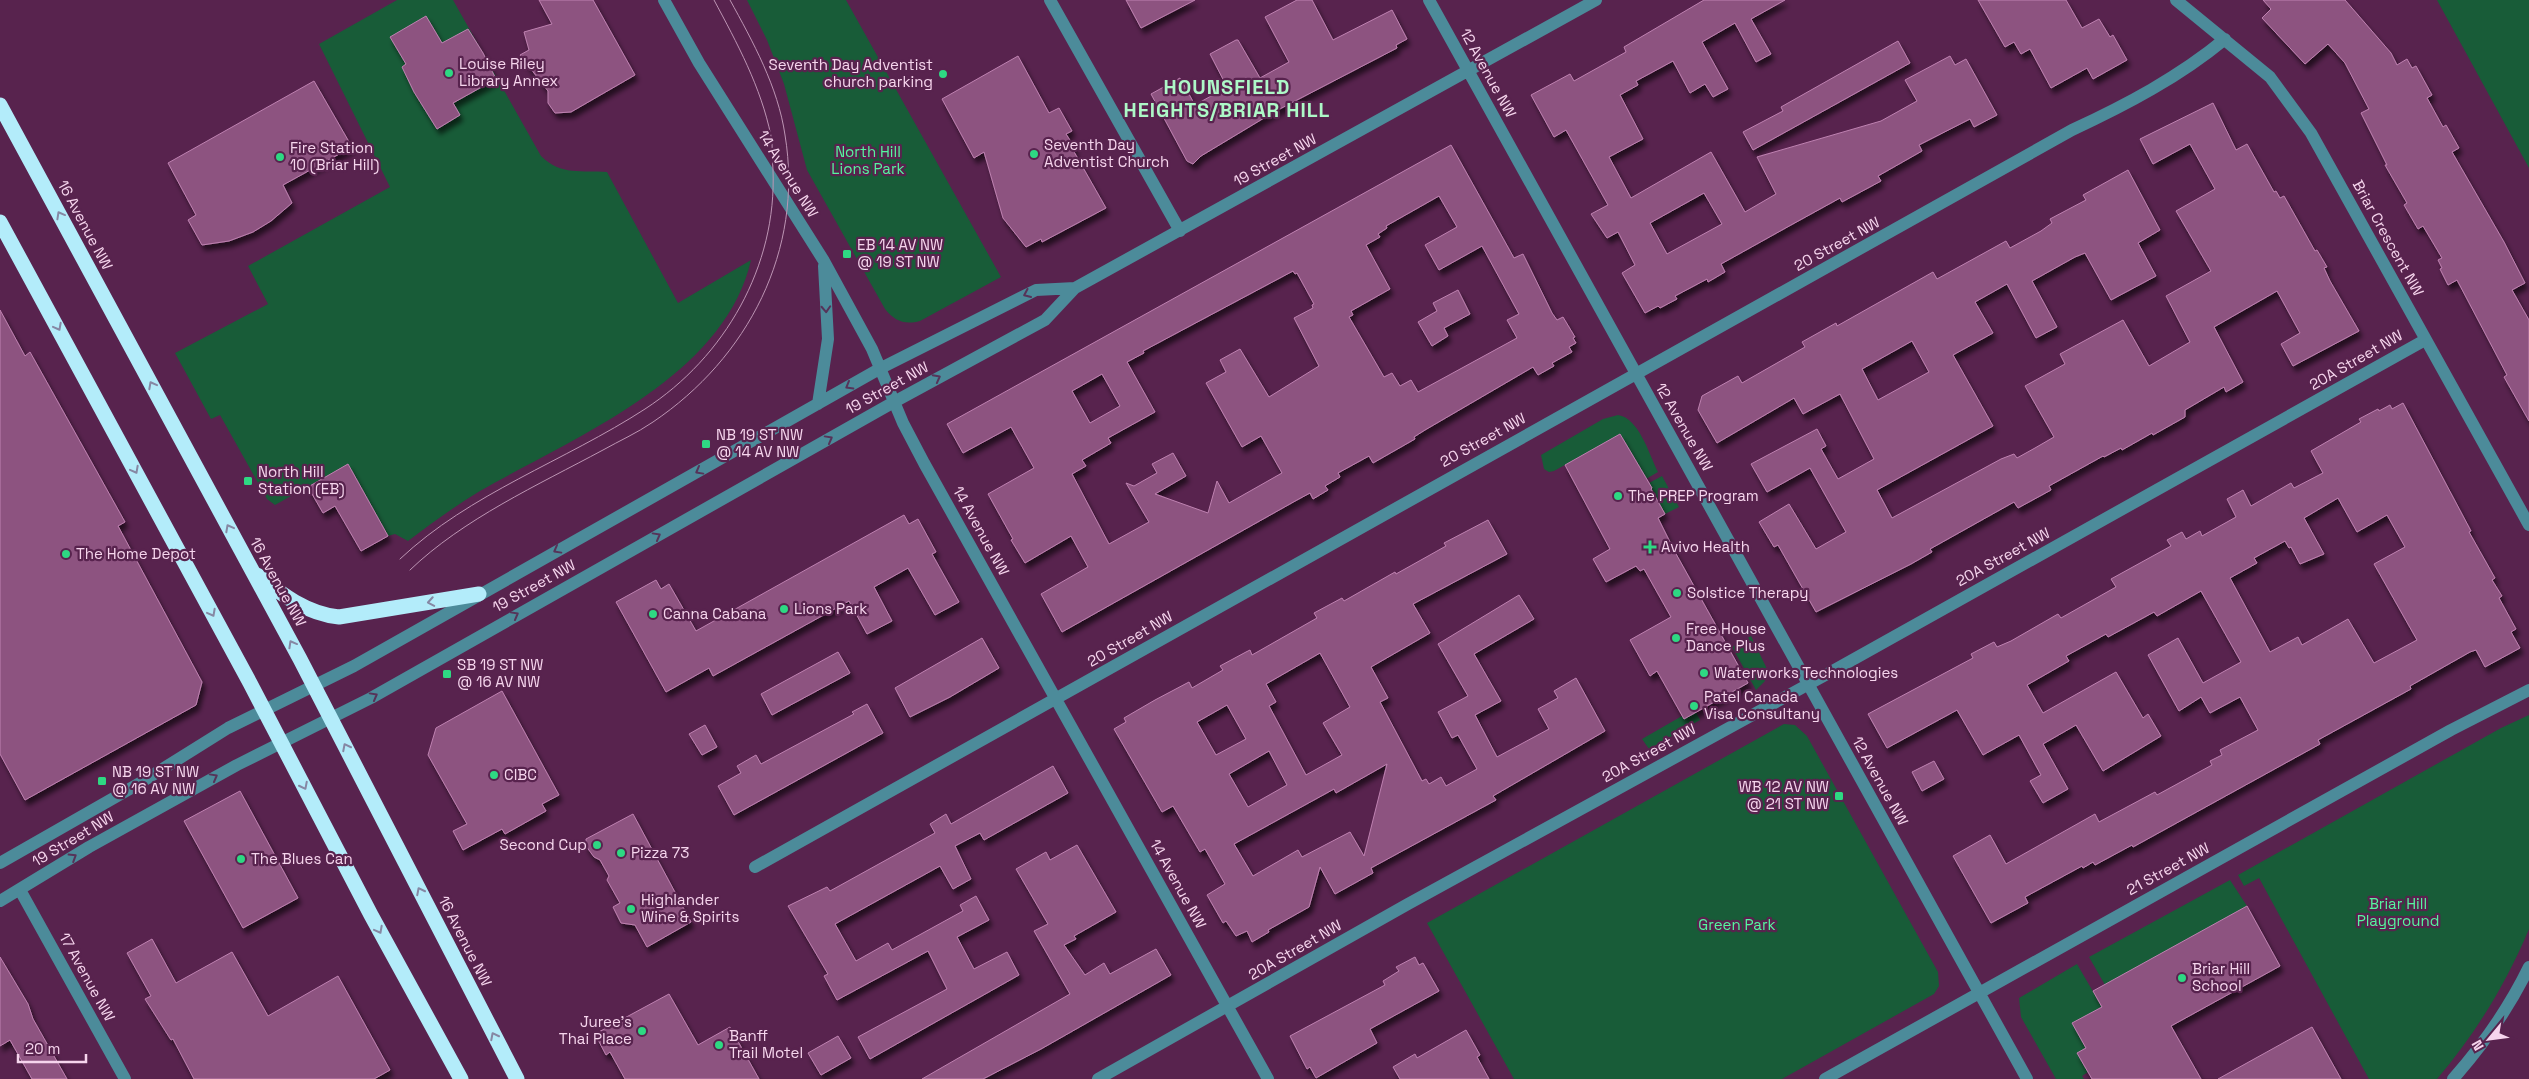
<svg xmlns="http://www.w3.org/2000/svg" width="2529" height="1079" font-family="'Space Grotesk',sans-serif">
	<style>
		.green { fill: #185c38 }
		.building { fill: #8d5380; stroke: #bf82b1; fill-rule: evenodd; filter: url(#shadow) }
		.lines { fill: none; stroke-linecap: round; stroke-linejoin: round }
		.minor { stroke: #4c8b9a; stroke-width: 12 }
		.highway { stroke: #b3ecfa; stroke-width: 15 }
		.tram { stroke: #bd95b4; stroke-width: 1 }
		.oneway { stroke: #8688a4 }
		.oneway2 { stroke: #563359 }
		.poi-dot { fill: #2ed883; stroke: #58234e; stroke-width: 2 }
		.labels { text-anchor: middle; stroke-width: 4.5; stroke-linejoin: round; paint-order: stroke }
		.poi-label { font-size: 15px; fill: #f6d5ed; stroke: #58234e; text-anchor: start }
		.street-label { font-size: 15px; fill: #f6d5ed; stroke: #58234e }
		.park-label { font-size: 15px; fill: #55f79f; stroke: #58234e }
		.district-label { font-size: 20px; font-weight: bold; letter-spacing: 1px; fill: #adf8c7; stroke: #58234e }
	</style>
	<defs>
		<filter id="shadow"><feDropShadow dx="3" dy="5.5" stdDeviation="2.5" flood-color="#0009"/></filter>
	</defs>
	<rect width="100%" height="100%" fill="#58234e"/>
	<path class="green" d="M397,0H453L541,156C561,176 582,170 607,172L678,303L751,260C724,378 574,437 480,491C455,506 432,523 408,541L395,534L388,536L348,464L275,505L267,499L220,415L211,419L175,353L268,304L248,266L390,187L319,44Z
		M747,0H846L1001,277L920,321C904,325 895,321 885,309L807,170L784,84L767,40Z
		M2437,0H2529V168Z
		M1618,415C1639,418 1649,454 1658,472L1646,479L1620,434L1554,471L1549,472L1544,469L1541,455L1603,419Z
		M1662,476L1679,507L1665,514L1649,483Z
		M1751,636L1768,671L1765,681L1756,690L1732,647Z
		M1696,712L1700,720L1649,749L1642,739L1682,716L1684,719Z
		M2529,715V929C2506,984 2476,1033 2437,1079H2369L2259,878L2244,886L2238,875L2501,728Z
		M1784,724L1795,725L1807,736L1938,972L1939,986L1934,994L1782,1079H1514L1427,923Z
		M2230,880L2247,906L2105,985L2089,957Z
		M2077,964L2102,1007L2073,1023L2086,1048L2077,1053L2088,1072L2082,1076L2084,1079H2056L2021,1017L2019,998Z"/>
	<path class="building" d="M539,0H593L635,75L571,112L555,113L548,103V91L520,55L529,50L524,32L552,24Z
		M1126,0H1195L1141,28Z
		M1297,0H1312L1333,40L1392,10L1407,39L1396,45L1397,48L1274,112L1201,156L1193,164L1187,161L1151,94L1180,78L1195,105L1227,87L1210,54L1236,40H1238L1260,78L1289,62L1265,17Z
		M1704,0H1785L1751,19L1771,54L1756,62L1735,23L1702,42L1728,89L1713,97L1705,84L1690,93L1673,61L1636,81L1638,85L1620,95L1643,139L1609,157L1631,198L1711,152L1745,212L1776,194L1757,157L1881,121L1917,101L1905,80L1950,56L1955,65L1966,59L1997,115L1974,127L1970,119L1919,145L1922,151L1878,176L1881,181L1842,202L1840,198L1791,225L1721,264L1725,272L1708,282L1707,279L1675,296L1677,299L1660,308L1658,306L1645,313L1622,273L1635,265L1618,232L1607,238L1591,214L1608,205L1566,130L1554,137L1531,95L1570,74L1574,81L1626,52L1624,47ZM1704,193L1722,224L1667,254L1650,223Z
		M1978,0H2066L2082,28L2099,19L2110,37L2113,35L2127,60L2093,79L2087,68L2051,88L2030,49L2021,54L2014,42L2005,47Z
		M2263,0H2345L2391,53L2397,65L2407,59L2412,68L2416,66L2432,95L2427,98L2443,127L2446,125L2459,148L2452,152L2504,242L2525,283L2512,290L2529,320V421L2504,377L2507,375L2457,280L2448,285L2440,269L2442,268L2438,260L2442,258L2423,226L2418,229L2404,205L2407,203L2385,165H2387L2361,113L2369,109L2345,63L2328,44L2305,64L2262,18L2271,9Z
		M426,16L442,43L468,29L483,53L496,79L453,103L460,115L437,129L414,92L402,67L406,64L390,37Z
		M1898,41L1910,63L1753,150L1743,132L1783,111L1781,107Z
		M1018,56L1049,113L1059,108L1072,131L1066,134L1075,148L1073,150L1106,208L1042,242L1041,239L1026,247L1003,218L984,152L974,158L942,99Z
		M314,81L352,147L283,185L292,203L271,221L253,232L229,241L202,245L188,220L196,215L168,163Z
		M2213,103L2236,150L2247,144L2274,192L2276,191L2280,198L2284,196L2315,251L2317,250L2327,267L2324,268L2330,281L2359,331L2293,366L2281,344L2300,333L2277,291L2214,327L2243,382L2226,392L2224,387L2185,410V417L2153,435L2152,433L2122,450L2121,448L2104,457L2103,456L2049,486L2051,490L2018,508L2014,502L1930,549L1932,552L1911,564L1816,612L1778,545L1774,547L1759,522L1789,504L1816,549L1846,532L1810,468L1767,492L1751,464L1817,429L1826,446L1821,449L1838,479L1874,459L1840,394L1803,414L1794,398L1717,443L1698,410L1702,396L1738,376L1742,383L1805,347L1802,342L1836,323L1837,326L1933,272L1937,279L2006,241L2010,248L2041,231L2052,223L2050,219L2086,200L2083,195L2128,170L2160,230L2138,243L2156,276L2111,300L2085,253L2075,257L2032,281L2057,327L2036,338L2007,284L1975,302L1993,333L1953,355L1993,426L1877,490L1892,518L2001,459L2014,454L2017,458L2035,448L2054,437L2025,386L2065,364L2060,354L2123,320L2149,366L2190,342L2166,296L2211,271L2176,211L2215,189L2190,144L2153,164L2140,139ZM1912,341L1929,372L1878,400L1862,369Z
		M1451,145L1514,258L1523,254L1552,313L1557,320L1563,317L1575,337L1573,338L1576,343L1569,347L1572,352L1552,363L1554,366L1538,375L1533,367L1425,430L1414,437L1415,439L1373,463L1369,456L1338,473L1340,477L1325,486L1328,490L1313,499L1310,493L1297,500L1062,632L1041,594L1088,567L1071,536L1025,563L1011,540L1013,539L988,494L1034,468L1011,427L963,453L947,424ZM1439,196L1457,227L1425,245L1439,270L1482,246L1519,314L1507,320L1517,338L1418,392L1411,380L1400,386L1392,373L1384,377L1349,317L1353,315L1351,311L1390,289L1366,245L1380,237L1378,234L1387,228L1386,226ZM1293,271L1295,274L1297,273L1314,304L1312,305L1313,308L1294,318L1319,366L1269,397L1240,349L1220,360L1226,372L1206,383L1242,447L1261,436L1282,473L1229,503L1217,481L1208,513L1155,494L1186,476L1173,453L1152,464L1157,473L1134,486L1126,483L1149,522L1109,544L1072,474L1086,466L1082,460L1111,443L1108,438L1155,412L1127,362L1144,353L1143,351ZM1102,374L1120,406L1090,423L1072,391Z
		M1458,290L1470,314L1444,328L1448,336L1432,346L1418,322L1437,311L1433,303Z
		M0,310L25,356L30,352L125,522L118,526L202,682L196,705L25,800L0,754Z
		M2403,403L2471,531L2469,532L2495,578L2492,580L2502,596L2499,598L2516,629L2511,632L2520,648L2485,667L2476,650L2470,652L2410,686L2411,689L2318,740L2320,744L2133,847L2132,845L2095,865L2093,862L2083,868L2082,866L2025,897L2028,903L1991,923L1953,856L1990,835L2006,864L2095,814L2099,822L2155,792L2157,795L2212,765L2210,761L2222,755L2220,750L2258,730L2240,697L2210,713L2201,697L2179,711L2148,655L2178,638L2203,683L2241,662L2201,591L2157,616L2154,612L2108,637L2106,634L2066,656L2069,661L2027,685L2043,713L2116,672L2143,718L2148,714L2161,736L2103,771L2076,725L2043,744L2068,789L2043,803L2030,781L2041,775L2019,735L1983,755L1957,710L1887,748L1868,714L1973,658L1971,654L1994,642L1997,647L2011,641L2058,614L2061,618L2116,587L2111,579L2171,546L2167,540L2182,532L2186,539L2200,531L2202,536L2236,517L2227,499L2243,490L2251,506L2291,483L2294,488L2323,473L2311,451L2361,422L2359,419L2378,409L2379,411L2390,405L2392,409ZM2338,498L2357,532L2387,515L2405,547L2374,564L2417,640L2374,663L2348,619L2302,645L2298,637L2270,652L2230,578L2257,563L2254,558L2285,541L2289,548L2291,547L2300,564L2324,554L2304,518Z
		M1620,434L1652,488L1651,489L1665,514L1658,518L1675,552L1748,683L1684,719L1657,671L1650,676L1630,640L1671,617L1644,569L1640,571L1636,566L1606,582L1593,559L1610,549L1565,465Z
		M348,464L388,536L361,551L335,506L323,513L308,487Z
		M904,515L909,524L918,519L936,552L932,554L959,602L935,615L908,568L874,587L892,621L867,634L849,601L713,676L709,668L666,692L616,602L656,580L661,589L669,584L696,631Z
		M1488,520L1507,554L1413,604L1430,633L1371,667L1388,698L1380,702L1422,781L1426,779L1429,784L1441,777L1446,786L1477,769L1458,735L1452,738L1438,712L1468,696L1438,644L1519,595L1534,619L1474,654L1501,701L1475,715L1497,757L1549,729L1538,709L1558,698L1554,691L1576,678L1605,731L1493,796L1496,800L1371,868L1373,873L1335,894L1320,867L1309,907L1268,930L1269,932L1252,942L1247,931L1236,936L1226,921L1223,923L1207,895L1225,884L1205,849L1200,852L1173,806L1162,812L1114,729L1126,722L1124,718L1155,700L1189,682L1192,688L1223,670L1220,666L1246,652L1250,650L1252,655L1317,618L1314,613L1342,598L1344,601L1395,572L1396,574L1446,546L1444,543ZM1320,653L1350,707L1323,723L1342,755L1306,775L1269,706L1276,702L1266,684ZM1227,705L1246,739L1216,755L1197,722ZM1269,751L1287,785L1248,807L1229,774ZM1387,764L1364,856L1350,832L1302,857L1298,850L1253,876L1234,844L1334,789L1336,793Z
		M982,638L999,668L950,697L910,717L895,688Z
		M838,652L850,673L772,715L761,694Z
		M502,691L559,795L542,804L546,811L505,834L502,829L463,850L453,831L467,824L428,755L436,728Z
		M867,704L883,733L734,815L718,786L741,773L737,766L756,755L761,764L854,714L852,712Z
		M705,725L717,747L702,755L689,734Z
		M1934,761L1944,779L1922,791L1912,772Z
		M1053,766L1068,793L984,840L980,833L955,846L971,879L953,889L940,866L835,924L856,961L888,943L892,950L963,911L960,905L976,896L989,920L957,937L974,969L1007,952L1019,975L870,1059L858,1037L947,989L928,951L837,1000L824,976L828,974L788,906L827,887L830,891L935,833L930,824L946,814L951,824Z
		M240,791L298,898L243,928L184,821Z
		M633,814L691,922L647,947L635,925L621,923L613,907L620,903L607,880L609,876L600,860L594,857L586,846V839Z
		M1077,845L1116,912L1074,936L1076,939L1064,945L1085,975L1104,963L1110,974L1156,949L1171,975L1041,1049L983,1079H922L1070,994L1034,931L1048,924L1016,869L1046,852L1050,860Z
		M2247,906L2280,966L2171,1026L2201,1079H2092L2077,1053L2086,1048L2072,1023L2102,1007L2093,991Z
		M152,939L176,983L232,952L268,1016L338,976L390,1070L374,1079H194L173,1039L171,1040L145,999L151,996L127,953Z
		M0,957L28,1004L33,1019L67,1079H32L10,1040L0,1046Z
		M1415,957L1419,965L1423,963L1439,991L1370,1029L1377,1043L1316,1078L1310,1067L1307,1069L1290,1036L1385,985L1383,981L1399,971L1396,967Z
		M669,994L698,1045L730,1027L759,1079H625L610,1052L606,1055L595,1034Z
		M2312,1027L2341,1079H2218Z
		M1466,1030L1480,1055L1477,1057L1489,1079H1400L1393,1067L1415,1054L1417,1058Z
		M838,1036L851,1058L821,1075L808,1053Z"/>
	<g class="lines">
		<path class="minor" d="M664,0L699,63L824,261L872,349L903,423L924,463L1268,1079
			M1050,0L1180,231
			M1429,0L2027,1079
			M2176,0L2270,77L2311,133L2529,525
			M818,404L828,339L824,266
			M0,863L140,783L228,728L354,666L881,368L1036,290L1075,288
			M755,867L2072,130C2126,105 2179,77 2225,39
			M20,890L125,1079
			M0,901L89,847L237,765L371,698L894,402L1045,320L1075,288L1596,0
			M1098,1079L1408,904L1829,673L2425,340
			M1825,1079L2451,730L2529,690
			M2453,1079C2483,1045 2509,1008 2529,967"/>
		<path class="highway" d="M0,105L300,659L517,1079
			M0,222L250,683L371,915L461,1079
			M257,575C281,594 307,614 339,617L479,594"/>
		<path class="tram" d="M400,559C470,493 565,461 645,409C725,357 777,266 773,170C772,159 773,146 771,136C761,87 737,43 714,0
			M410,570C463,519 538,485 603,450C619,441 637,433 653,422C748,358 804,250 785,135C778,87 753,42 730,0"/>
	</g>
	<defs><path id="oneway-chevron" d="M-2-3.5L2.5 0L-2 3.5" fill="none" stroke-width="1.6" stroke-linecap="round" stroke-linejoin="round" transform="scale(1.25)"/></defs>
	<g class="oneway">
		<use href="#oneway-chevron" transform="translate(60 215) rotate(-119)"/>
		<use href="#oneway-chevron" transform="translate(58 327) rotate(62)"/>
		<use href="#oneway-chevron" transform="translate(152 385) rotate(-118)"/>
		<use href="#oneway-chevron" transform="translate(135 470) rotate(62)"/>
		<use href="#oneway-chevron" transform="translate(229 528) rotate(-118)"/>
		<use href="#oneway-chevron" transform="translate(431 602) rotate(170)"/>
		<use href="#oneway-chevron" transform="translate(212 613) rotate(62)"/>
		<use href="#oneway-chevron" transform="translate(292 644) rotate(-119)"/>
		<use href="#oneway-chevron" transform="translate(346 747) rotate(-117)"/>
		<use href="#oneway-chevron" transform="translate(304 786) rotate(63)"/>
		<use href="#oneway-chevron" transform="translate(420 891) rotate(-117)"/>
		<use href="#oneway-chevron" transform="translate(379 930) rotate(62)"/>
		<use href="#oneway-chevron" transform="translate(494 1036) rotate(-117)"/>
	</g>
	<g class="oneway2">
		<use href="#oneway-chevron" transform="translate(1027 294) rotate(156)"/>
		<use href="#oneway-chevron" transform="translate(826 309) rotate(87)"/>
		<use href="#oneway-chevron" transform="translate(937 378) rotate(-28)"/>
		<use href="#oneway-chevron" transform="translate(849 386) rotate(150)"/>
		<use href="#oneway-chevron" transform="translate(829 439) rotate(-29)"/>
		<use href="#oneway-chevron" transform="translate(699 471) rotate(151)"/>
		<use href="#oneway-chevron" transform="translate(657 536) rotate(-29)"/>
		<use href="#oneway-chevron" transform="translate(557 550) rotate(151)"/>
		<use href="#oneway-chevron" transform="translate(515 615) rotate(-29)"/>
		<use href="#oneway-chevron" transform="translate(374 696) rotate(-29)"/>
		<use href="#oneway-chevron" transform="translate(214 777) rotate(-29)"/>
		<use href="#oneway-chevron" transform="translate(73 857) rotate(-32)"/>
	</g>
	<g class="poi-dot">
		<circle cx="449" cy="73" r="5"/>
		<circle cx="943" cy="74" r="5"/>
		<circle cx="1034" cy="154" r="5"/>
		<circle cx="280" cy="157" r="5"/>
		<rect x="842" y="249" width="10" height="10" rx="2.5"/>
		<rect x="701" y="439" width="10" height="10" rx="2.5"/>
		<rect x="243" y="476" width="10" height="10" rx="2.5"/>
		<circle cx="1618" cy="496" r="5"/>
		<path d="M1647.5 539.5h5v5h5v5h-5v5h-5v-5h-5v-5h5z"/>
		<circle cx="66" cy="554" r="5"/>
		<circle cx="1677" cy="593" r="5"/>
		<circle cx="784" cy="609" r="5"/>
		<circle cx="653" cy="614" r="5"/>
		<circle cx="1676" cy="638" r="5"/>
		<circle cx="1704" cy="673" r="5"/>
		<rect x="442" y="669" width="10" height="10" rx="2.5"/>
		<circle cx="1694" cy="706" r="5"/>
		<circle cx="494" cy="775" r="5"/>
		<rect x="97" y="776" width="10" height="10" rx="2.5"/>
		<rect x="1834" y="791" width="10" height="10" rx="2.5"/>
		<circle cx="597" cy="845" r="5"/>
		<circle cx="621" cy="853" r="5"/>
		<circle cx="241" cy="859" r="5"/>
		<circle cx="631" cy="909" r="5"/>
		<circle cx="2182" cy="978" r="5"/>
		<circle cx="642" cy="1031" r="5"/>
		<circle cx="719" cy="1045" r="5"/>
	</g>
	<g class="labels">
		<g class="poi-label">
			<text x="459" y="69">Louise Riley<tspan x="459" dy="17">Library Annex</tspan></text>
			<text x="933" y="70" text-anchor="end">Seventh Day Adventist<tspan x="933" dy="17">church parking</tspan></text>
			<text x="1044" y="150">Seventh Day<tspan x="1044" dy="17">Adventist Church</tspan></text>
			<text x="290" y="153">Fire Station<tspan x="290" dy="17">10 (Briar Hill)</tspan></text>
			<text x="857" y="250">EB 14 AV NW<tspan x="857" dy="17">@ 19 ST NW</tspan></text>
			<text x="716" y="440">NB 19 ST NW<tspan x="716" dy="17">@ 14 AV NW</tspan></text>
			<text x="258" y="477">North Hill<tspan x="258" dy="17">Station (EB)</tspan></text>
			<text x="1628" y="501">The PREP Program</text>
			<text x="1661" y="552">Avivo Health</text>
			<text x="76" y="559">The Home Depot</text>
			<text x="1687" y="598">Solstice Therapy</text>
			<text x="794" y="614">Lions Park</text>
			<text x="663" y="619">Canna Cabana</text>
			<text x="1686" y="634">Free House<tspan x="1686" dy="17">Dance Plus</tspan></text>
			<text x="457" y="670">SB 19 ST NW<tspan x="457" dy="17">@ 16 AV NW</tspan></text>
			<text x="1714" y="678">Waterworks Technologies</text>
			<text x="1704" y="702">Patel Canada<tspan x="1704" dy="17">Visa Consultany</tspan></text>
			<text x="112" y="777">NB 19 ST NW<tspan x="112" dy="17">@ 16 AV NW</tspan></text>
			<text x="504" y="780">CIBC</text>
			<text x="1829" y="792" text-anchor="end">WB 12 AV NW<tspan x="1829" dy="17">@ 21 ST NW</tspan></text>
			<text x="587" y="850" text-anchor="end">Second Cup</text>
			<text x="631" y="858">Pizza 73</text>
			<text x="251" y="864">The Blues Can</text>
			<text x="641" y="905">Highlander<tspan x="641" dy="17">Wine &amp; Spirits</tspan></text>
			<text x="2192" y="974">Briar Hill<tspan x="2192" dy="17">School</tspan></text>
			<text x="632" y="1027" text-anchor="end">Juree's<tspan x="632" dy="17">Thai Place</tspan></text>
			<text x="729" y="1041">Banff<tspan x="729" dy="17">Trail Motel</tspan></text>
		</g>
		<g class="street-label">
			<text transform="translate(1488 73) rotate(61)" y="5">12 Avenue NW</text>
			<text transform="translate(1275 160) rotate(-29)" y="5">19 Street NW</text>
			<text transform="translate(788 174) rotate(58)" y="5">14 Avenue NW</text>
			<text transform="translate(85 225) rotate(62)" y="5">16 Avenue NW</text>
			<text transform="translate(2388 238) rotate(61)" y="5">Briar Crescent NW</text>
			<text transform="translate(1837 244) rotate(-29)" y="5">20 Street NW</text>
			<text transform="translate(2356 360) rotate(-30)" y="5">20A Street NW</text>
			<text transform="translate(887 388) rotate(-29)" y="5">19 Street NW</text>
			<text transform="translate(1684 427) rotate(60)" y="5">12 Avenue NW</text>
			<text transform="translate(1483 440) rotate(-29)" y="5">20 Street NW</text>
			<text transform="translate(981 531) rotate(61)" y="5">14 Avenue NW</text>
			<text transform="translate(2003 557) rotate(-29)" y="5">20A Street NW</text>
			<text transform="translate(278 582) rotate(61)" y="5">16 Avenue NW</text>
			<text transform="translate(534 586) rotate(-29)" y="5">19 Street NW</text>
			<text transform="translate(1130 639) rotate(-30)" y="5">20 Street NW</text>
			<text transform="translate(1649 753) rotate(-29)" y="5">20A Street NW</text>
			<text transform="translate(1880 781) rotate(61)" y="5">12 Avenue NW</text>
			<text transform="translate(73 839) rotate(-31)" y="5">19 Street NW</text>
			<text transform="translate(2168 869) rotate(-29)" y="5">21 Street NW</text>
			<text transform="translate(1178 884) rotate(61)" y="5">14 Avenue NW</text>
			<text transform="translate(465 941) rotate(63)" y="5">16 Avenue NW</text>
			<text transform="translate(1295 950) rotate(-30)" y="5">20A Street NW</text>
			<text transform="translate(87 977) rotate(61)" y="5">17 Avenue NW</text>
		</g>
		<g class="park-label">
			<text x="868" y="157">North Hill<tspan x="868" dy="17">Lions Park</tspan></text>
			<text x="2398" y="909">Briar Hill<tspan x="2398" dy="17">Playground</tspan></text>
			<text x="1737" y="930">Green Park</text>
		</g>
		<g class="district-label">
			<text x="1227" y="94">HOUNSFIELD<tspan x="1227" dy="23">HEIGHTS/BRIAR HILL</tspan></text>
		</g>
	</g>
	<g transform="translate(2489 1039) rotate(241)" stroke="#58234e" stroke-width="4" paint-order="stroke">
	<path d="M0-4L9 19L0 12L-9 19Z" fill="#f6d5ed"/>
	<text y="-8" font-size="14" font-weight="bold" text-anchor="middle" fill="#f6d5ed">N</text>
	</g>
	<path d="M18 1054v8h68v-8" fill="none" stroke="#f6d5ed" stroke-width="2.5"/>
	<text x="25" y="1054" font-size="15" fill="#f6d5ed" stroke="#58234e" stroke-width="4" paint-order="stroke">20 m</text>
</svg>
